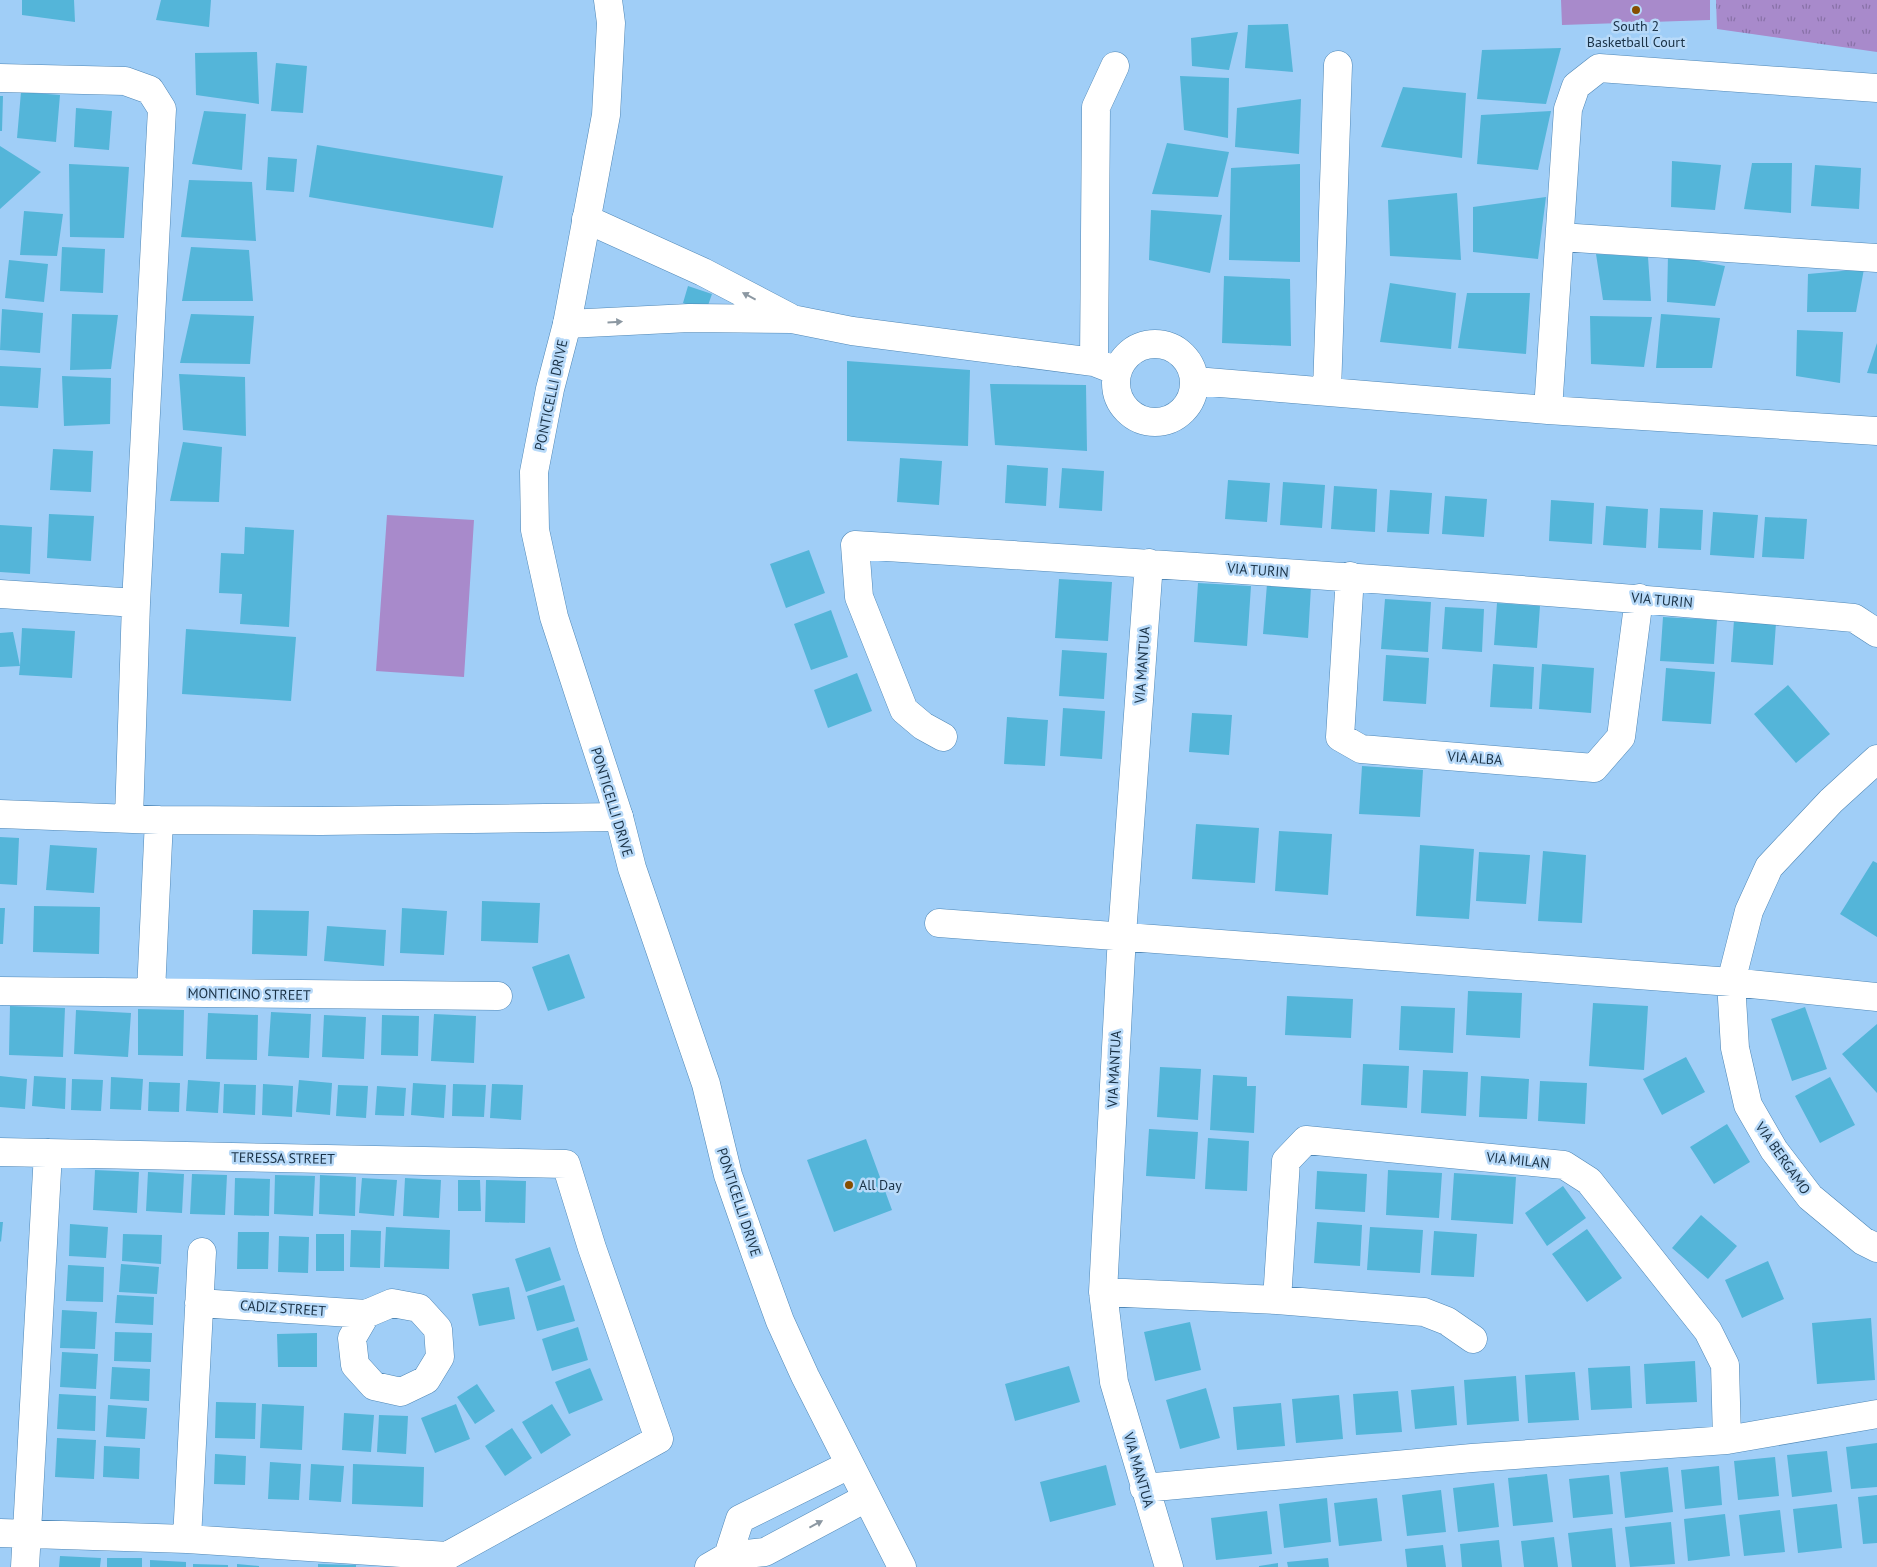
<svg xmlns="http://www.w3.org/2000/svg" width="1877" height="1567" font-family="'PT Sans',sans-serif">
	<style>
		.grass { fill: #a88acb }
		.park { fill: url(#park-tufts) }
		.building { fill: #54b5d9 }
		.lines { fill: none; stroke-linecap: round; stroke-linejoin: round }
		.minor-casing { stroke: #4f87b6; stroke-width: 29 }
		.tertiary-casing { stroke: #4f87b6; stroke-width: 29 }
		.minor { stroke: #fff; stroke-width: 28 }
		.tertiary { stroke: #fff; stroke-width: 28 }
		.oneway { fill: #8c98a2 }
		.poi-dot { fill: #864e00; stroke: #b8daf9; stroke-width: 2 }
		.labels { text-anchor: middle; stroke-width: 5; stroke-linejoin: round; paint-order: stroke }
		.poi-label { font-size: 14px; fill: #193145; stroke: #b8daf9 }
		.street-label { font-size: 14px; fill: #193145; stroke: #b8daf9 }
	</style>
	<defs>
		<pattern id="park-tufts" width="24" height="20" patternUnits="userSpaceOnUse" patternTransform="scale(1.25)"><rect width="24" height="20" fill="#a88acb"/><path d="M3 7l-1-3M5 7V3M7 7l1-3M15 17l-1-3M17 17v-4M19 17l1-3" fill="none" stroke="#8871a7"/></pattern>
	</defs>
	<rect width="100%" height="100%" fill="#a0cef7"/>
	<path class="grass" d="M1561,0H1710V20L1562,25Z
		M387,515L474,520L464,677L376,671Z"/>
	<path class="park" d="M1716,0H1877V52L1717,29Z"/>
	<path class="building" d="M22,0H74L75,22L22,15Z
		M161,0H211L209,27L156,20Z
		M1288,24L1293,72L1245,68L1248,25Z
		M1238,32L1229,70L1192,66L1191,38Z
		M1561,48L1546,104L1477,99L1482,50Z
		M257,52L259,104L196,95L195,53Z
		M276,63L307,66L303,113L271,111Z
		M1180,76L1229,78L1228,138L1184,130Z
		M1403,87L1466,93L1462,158L1381,147Z
		M21,92L60,95L56,142L17,138Z
		M0,96H3L2,131H0Z
		M1301,99L1299,154L1235,147L1237,108Z
		M76,108L112,111L109,150L74,147Z
		M204,111L246,114L242,170L192,164Z
		M1551,111L1538,170L1477,164L1481,115Z
		M1167,143L1229,152L1218,197L1152,194Z
		M317,145L503,176L493,228L309,197Z
		M0,146L41,172L0,209Z
		M268,157L297,159L294,192L266,190Z
		M1672,161L1721,165L1715,210L1671,207Z
		M1752,163H1792L1791,213L1744,209Z
		M69,164L129,167L124,238L70,237Z
		M1300,164V262L1229,260L1231,168Z
		M1815,165L1861,168L1859,209L1811,206Z
		M189,180L252,182L256,241L181,237Z
		M1457,193L1461,260L1390,256L1388,200Z
		M1546,197L1538,259L1473,252V207Z
		M1151,210L1222,215L1210,273L1149,260Z
		M24,211L63,214L57,256L20,255Z
		M62,247L105,249L103,293L60,291Z
		M191,247L249,250L253,301H182Z
		M1596,254L1648,257L1651,301L1603,300Z
		M1668,255L1725,266L1715,306L1667,302Z
		M9,260L48,264L44,302L5,298Z
		M1864,269L1856,312H1807L1808,274Z
		M1224,276L1290,279L1291,346L1222,343Z
		M1390,283L1456,293L1451,349L1380,342Z
		M688,286L712,294L706,311L683,303Z
		M1467,293H1530L1526,354L1458,348Z
		M2,309L43,313L40,353L0,350Z
		M72,314L118,315L111,369L70,370Z
		M191,314L254,316L250,364L180,363Z
		M1661,314L1720,318L1712,368H1656Z
		M1590,316L1652,317L1644,367L1591,364Z
		M1797,330L1843,332L1840,383L1796,376Z
		M1877,343V374L1867,373Z
		M847,361L970,370L968,446L847,441Z
		M0,366L41,368L38,408L0,406Z
		M179,374L245,377L246,436L183,430Z
		M62,376L111,378L110,424L64,426Z
		M990,384L1086,385L1087,451L995,445Z
		M183,442L222,447L219,502L170,501Z
		M53,449L93,451L91,492L50,490Z
		M900,458L942,461L939,505L897,502Z
		M1007,465L1048,468L1046,506L1005,503Z
		M1062,468L1104,471L1102,511L1059,508Z
		M1228,480L1270,483L1267,522L1225,519Z
		M1283,482L1325,485L1322,528L1280,525Z
		M1334,486L1377,489L1375,532L1331,529Z
		M1390,490L1432,493L1429,534L1387,532Z
		M1445,496L1487,499L1484,537L1442,534Z
		M1551,500L1594,503L1592,544L1549,541Z
		M1606,506L1648,509L1646,548L1603,545Z
		M1660,508L1703,510L1701,550L1658,548Z
		M1713,512L1758,515L1754,558L1710,555Z
		M49,514L94,516L91,561L47,558Z
		M1765,517L1807,519L1804,559L1762,557Z
		M0,525L32,527L30,574L0,572Z
		M245,527L294,530L289,627L240,624L242,594L219,593L221,553L244,554Z
		M809,550L825,593L786,608L770,564Z
		M1059,579L1112,582L1108,641L1055,638Z
		M1198,583L1251,586L1247,646L1194,642Z
		M1267,584L1311,587L1308,638L1263,634Z
		M1385,599L1431,602L1428,652L1381,649Z
		M1497,603L1540,606L1537,648L1494,645Z
		M1445,607L1484,609L1482,652L1442,649Z
		M831,610L848,657L811,670L794,624Z
		M1663,617L1717,620L1714,664L1660,661Z
		M1734,620L1776,623L1773,665L1731,662Z
		M22,628L75,631L72,678L19,675L20,666L0,667V633L13,632L20,666Z
		M186,629L296,637L291,701L182,694Z
		M1062,650L1107,653L1104,699L1059,696Z
		M1386,655L1429,658L1426,704L1383,701Z
		M1493,664L1534,667L1532,709L1490,707Z
		M1542,664L1594,668L1591,713L1539,709Z
		M1666,668L1715,672L1711,724L1662,721Z
		M857,673L872,711L828,728L814,690Z
		M1788,685L1830,734L1796,763L1754,714Z
		M1063,708L1105,711L1102,759L1060,756Z
		M1192,713L1232,715L1229,755L1189,752Z
		M1007,717L1048,720L1045,766L1004,764Z
		M1362,766L1423,770L1420,817L1359,814Z
		M1196,824L1259,828L1255,883L1192,879Z
		M1279,831L1332,834L1328,895L1275,891Z
		M0,837L19,838L17,885L0,884Z
		M50,845L97,848L94,893L46,890Z
		M1420,845L1474,849L1469,919L1416,916Z
		M1543,851L1586,855L1582,923L1538,921Z
		M1479,852L1530,855L1526,904L1476,901Z
		M1873,861L1877,863V937L1840,914Z
		M482,901L540,903L538,943L481,941Z
		M34,906L100,907L99,954L33,952Z
		M0,908H5L3,944H0Z
		M402,908L447,911L444,955L400,953Z
		M253,910L309,911L307,956L252,954Z
		M327,926L386,930L384,966L324,961Z
		M569,954L585,998L548,1011L532,967Z
		M1468,991L1522,993L1520,1038L1466,1035Z
		M1287,996L1353,999L1351,1038L1285,1035Z
		M1593,1003L1648,1006L1644,1070L1589,1066Z
		M10,1006L65,1008L63,1057L9,1055Z
		M1401,1006L1455,1008L1453,1053L1399,1050Z
		M1805,1007L1827,1069L1792,1081L1771,1019Z
		M138,1009L184,1010L183,1056L138,1055Z
		M76,1010L131,1013L128,1057L74,1054Z
		M271,1012L311,1014L309,1058L268,1056Z
		M208,1013L258,1015L257,1060L206,1059Z
		M434,1014L476,1016L474,1063L431,1061Z
		M324,1015L366,1017L364,1059L322,1057Z
		M382,1015L419,1016L418,1056L381,1055Z
		M1877,1024V1093L1842,1054Z
		M1686,1057L1705,1092L1662,1115L1643,1079Z
		M1363,1064L1409,1066L1407,1108L1361,1105Z
		M1160,1067L1201,1069L1198,1120L1157,1117Z
		M1423,1070L1468,1072L1466,1116L1421,1113Z
		M1213,1075L1247,1077V1086H1256L1254,1133L1210,1130Z
		M0,1076L27,1079L25,1109L0,1107Z
		M34,1076L66,1078L65,1109L32,1106Z
		M1481,1076L1529,1079L1527,1119L1479,1117Z
		M111,1077L143,1079L141,1110L110,1109Z
		M1830,1077L1855,1125L1820,1143L1795,1096Z
		M72,1079L103,1080L101,1111L71,1110Z
		M188,1080L220,1082L218,1113L186,1111Z
		M299,1080L332,1083L330,1115L296,1112Z
		M1540,1081L1587,1083L1585,1124L1538,1121Z
		M149,1082L180,1083L179,1112L148,1111Z
		M413,1083L446,1085L444,1118L411,1115Z
		M224,1084L256,1085L255,1115L223,1113Z
		M263,1084L293,1086L292,1117L262,1115Z
		M453,1084L486,1085L484,1117L452,1116Z
		M492,1084L523,1085L521,1120L490,1118Z
		M338,1085L368,1086L366,1118L336,1116Z
		M377,1086L406,1088L404,1116L375,1115Z
		M1727,1124L1750,1162L1714,1184L1690,1147Z
		M1149,1129L1198,1132L1195,1179L1146,1176Z
		M1208,1138L1249,1141L1247,1191L1205,1189Z
		M866,1139L892,1210L834,1232L807,1160Z
		M95,1170L139,1172L137,1213L93,1210Z
		M1388,1170L1442,1173L1439,1218L1386,1215Z
		M1317,1171L1367,1174L1365,1212L1315,1209Z
		M148,1172L184,1174L182,1213L146,1211Z
		M1454,1173L1516,1177L1513,1224L1451,1220Z
		M192,1174L227,1175L225,1215L190,1214Z
		M275,1175L315,1176L313,1216L274,1214Z
		M320,1175L356,1177L355,1216L319,1214Z
		M235,1178L270,1179L269,1216L234,1215Z
		M362,1178L397,1180L394,1216L359,1213Z
		M405,1178L441,1180L439,1218L403,1216Z
		M458,1180H480L481,1211H458Z
		M486,1180L526,1181L525,1223L485,1222Z
		M1563,1186L1586,1218L1547,1246L1525,1213Z
		M1701,1215L1737,1246L1708,1279L1672,1248Z
		M0,1222H3L1,1242L0,1241Z
		M1317,1222L1362,1225L1360,1266L1314,1263Z
		M70,1224L108,1227L106,1258L69,1256Z
		M386,1227L450,1230L449,1269L384,1267Z
		M1370,1227L1423,1230L1420,1273L1367,1270Z
		M1587,1229L1622,1278L1587,1302L1552,1254Z
		M351,1230L381,1231L380,1268L350,1267Z
		M1434,1231L1477,1234L1474,1277L1431,1275Z
		M238,1232H269L268,1269H237Z
		M123,1234L162,1235L161,1264L122,1261Z
		M316,1234H344V1271H316Z
		M279,1236L309,1237L308,1273L278,1272Z
		M550,1247L561,1280L526,1292L515,1259Z
		M1768,1261L1784,1299L1742,1318L1725,1280Z
		M121,1264L159,1267L157,1294L119,1292Z
		M68,1265L104,1267L103,1302L66,1301Z
		M564,1285L575,1321L537,1331L527,1296Z
		M509,1287L515,1319L479,1326L472,1294Z
		M117,1295L154,1297L153,1325L115,1323Z
		M62,1310L97,1312L95,1349L60,1348Z
		M1871,1318L1875,1380L1817,1384L1812,1323Z
		M1190,1322L1201,1370L1155,1381L1144,1332Z
		M578,1327L588,1360L552,1371L542,1339Z
		M115,1332L152,1333L151,1362L114,1361Z
		M317,1333V1367H278L277,1334Z
		M62,1352L98,1354L96,1389L60,1387Z
		M1695,1361L1697,1402L1646,1404L1644,1364Z
		M1069,1366L1080,1402L1015,1421L1005,1384Z
		M1630,1366L1632,1408L1591,1410L1588,1368Z
		M112,1367L150,1369L149,1401L110,1399Z
		M590,1368L603,1400L569,1414L555,1382Z
		M1575,1372L1579,1420L1528,1423L1525,1375Z
		M1516,1376L1519,1421L1467,1425L1464,1380Z
		M477,1384L495,1411L475,1424L457,1397Z
		M1454,1386L1457,1425L1415,1429L1411,1390Z
		M1206,1388L1220,1438L1180,1449L1166,1400Z
		M1398,1391L1402,1432L1356,1435L1353,1394Z
		M59,1394L96,1396L95,1431L57,1429Z
		M1339,1395L1343,1439L1296,1443L1292,1399Z
		M216,1402L256,1403L255,1439L215,1438Z
		M1281,1403L1285,1446L1237,1450L1233,1407Z
		M262,1404L304,1406L302,1450L260,1448Z
		M456,1404L470,1439L435,1453L421,1418Z
		M552,1404L571,1435L541,1454L522,1422Z
		M108,1405L147,1408L145,1439L106,1437Z
		M344,1413L374,1415L371,1452L342,1450Z
		M379,1415L408,1416L406,1454L377,1452Z
		M512,1428L532,1458L505,1476L485,1446Z
		M57,1438L96,1440L94,1479L55,1477Z
		M1877,1443V1487L1851,1489L1846,1447Z
		M104,1446L140,1448L139,1479L103,1477Z
		M1827,1451L1832,1492L1792,1497L1787,1455Z
		M215,1454L246,1456L245,1485L214,1484Z
		M1775,1457L1779,1496L1738,1500L1734,1461Z
		M270,1462L301,1464L299,1500L268,1499Z
		M311,1464L344,1466L341,1502L309,1500Z
		M353,1464L424,1467L423,1507L352,1504Z
		M1106,1465L1116,1505L1050,1522L1040,1482Z
		M1719,1466L1722,1505L1685,1509L1681,1470Z
		M1668,1467L1673,1512L1625,1518L1620,1472Z
		M1547,1474L1553,1522L1513,1526L1508,1478Z
		M1609,1475L1613,1514L1573,1518L1569,1479Z
		M1494,1483L1499,1527L1458,1532L1453,1488Z
		M1441,1490L1446,1532L1407,1536L1402,1495Z
		M1877,1495V1543L1863,1544L1858,1497Z
		M1327,1498L1331,1542L1284,1548L1279,1504Z
		M1377,1498L1382,1541L1339,1546L1334,1503Z
		M1837,1504L1842,1548L1798,1553L1793,1509Z
		M1780,1510L1785,1552L1744,1556L1739,1515Z
		M1267,1511L1272,1554L1216,1560L1211,1518Z
		M1725,1514L1730,1556L1688,1561L1684,1519Z
		M1671,1522L1675,1564L1630,1567L1625,1527Z
		M1612,1528L1616,1567H1572L1568,1533Z
		M1554,1537L1558,1567H1524L1521,1541Z
		M1499,1540L1502,1567H1462L1460,1544Z
		M1443,1545L1446,1567H1407L1405,1549Z
		M60,1556L101,1558L100,1567H59Z
		M107,1558H142V1567H107Z
		M1328,1558L1329,1567H1288L1287,1562Z
		M150,1560L186,1562V1567H150Z
		M1278,1563V1567H1259V1566Z
		M193,1564L228,1565V1567H193Z
		M237,1564L259,1566V1567H237Z
		M318,1564L356,1565V1567H318Z"/>
	<g class="lines">
		<defs>
			<path id="minor" d="M0,78L125,81L150,90L162,109L136,603L129,818
				M586,219L703,272L789,317
				M1560,237L1877,258
				M567,324L689,318L792,319L852,331L1094,362L1117,371
				M1116 383a39 39 0 1 1 78 0a39 39 0 1 1-78 0Z
				M1094,362L1096,107L1115,66
				M1195,381L1548,410L1877,431
				M1327,391L1338,65
				M1548,410L1568,109L1576,86L1599,68L1877,88
				M1149,563L1122,935L1103,1292L1114,1382L1169,1567
				M1350,576L1340,737L1361,749L1594,768L1621,737L1639,598
				M0,594L136,603
				M943,737L923,726L904,710L859,597L855,545C1188,566 1521,587 1854,618L1877,633
				M1877,759L1831,801L1769,867L1749,911L1731,982L1735,1048L1748,1105L1774,1150L1810,1197L1863,1241L1877,1248
				M0,814L159,820L321,821L619,817
				M939,923L1731,982L1877,997
				M0,991L498,996
				M151,992L159,820
				M0,1152L566,1164L592,1248L659,1439L447,1556L187,1539L0,1533
				M1103,1292L1277,1300L1424,1312L1447,1321L1473,1339
				M1277,1300L1286,1161L1306,1140L1564,1165L1589,1181L1708,1331L1725,1365L1727,1440
				M199,1303L366,1314L392,1303L419,1308L438,1329L440,1357L426,1380L401,1392L374,1386L355,1365L352,1338L366,1314
				M1144,1488L1472,1458L1727,1440L1877,1414
				M187,1539L202,1252
				M728,1556L740,1519L849,1465
				M25,1567L48,1153
				M709,1567L728,1556L765,1552L866,1498"/>
			<path id="tertiary" d="M608,0L611,23L606,115L567,324L550,389L534,472L535,530L554,617L619,817L632,868L706,1084L728,1175L756,1255L780,1321L805,1376L902,1567"/>
		</defs>
		<use href="#minor" class="minor-casing"/>
		<use href="#tertiary" class="tertiary-casing"/>
		<use href="#minor" class="minor"/>
		<use href="#tertiary" class="tertiary"/>
	</g>
	<defs><path id="oneway-solid" d="M-6-.8H1V-3.2L6.5 0L1 3.2V.8H-6Z" transform="scale(1.25)"/></defs>
	<g class="oneway">
		<use href="#oneway-solid" transform="translate(749 296) rotate(-152)"/>
		<use href="#oneway-solid" transform="translate(615 322) rotate(-3)"/>
		<use href="#oneway-solid" transform="translate(816 1524) rotate(-28)"/>
	</g>
	<g class="poi-dot">
		<circle cx="1636" cy="10" r="5"/>
		<circle cx="849" cy="1185" r="5"/>
	</g>
	<g class="labels">
		<g class="poi-label">
			<text x="1636" y="31">South 2<tspan x="1636" dy="16">Basketball Court</tspan></text>
			<text x="859" y="1190" text-anchor="start">All Day</text>
		</g>
		<g class="street-label">
			<text transform="translate(551 395) rotate(-78)" y="5">PONTICELLI DRIVE</text>
			<text transform="translate(1258 570) rotate(4)" y="5">VIA TURIN</text>
			<text transform="translate(1662 600) rotate(5)" y="5">VIA TURIN</text>
			<text transform="translate(1142 665) rotate(-86)" y="5">VIA MANTUA</text>
			<text transform="translate(1475 758) rotate(4)" y="5">VIA ALBA</text>
			<text transform="translate(612 802) rotate(73)" y="5">PONTICELLI DRIVE</text>
			<text transform="translate(249 994) rotate(1)" y="5">MONTICINO STREET</text>
			<text transform="translate(1114 1069) rotate(-87)" y="5">VIA MANTUA</text>
			<text transform="translate(283 1158) rotate(1)" y="5">TERESSA STREET</text>
			<text transform="translate(1783 1158) rotate(55)" y="5">VIA BERGAMO</text>
			<text transform="translate(1518 1160) rotate(6)" y="5">VIA MILAN</text>
			<text transform="translate(739 1202) rotate(72)" y="5">PONTICELLI DRIVE</text>
			<text transform="translate(283 1308) rotate(4)" y="5">CADIZ STREET</text>
			<text transform="translate(1139 1470) rotate(74)" y="5">VIA MANTUA</text>
		</g>
	</g>
</svg>
